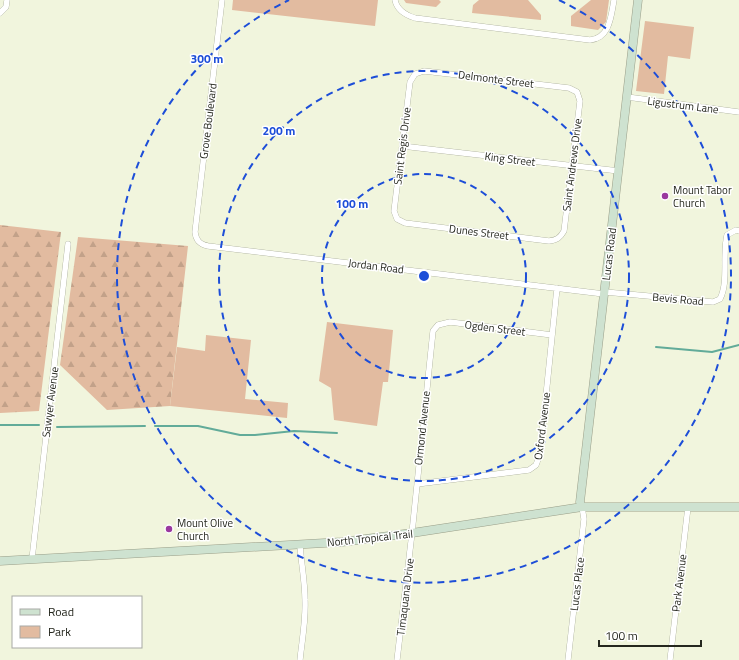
<svg xmlns="http://www.w3.org/2000/svg" width="739" height="660" font-family="'Titillium Web',sans-serif">
	<style>
		.green { fill: #e2bba0 }
		.forest { fill: url(#forest-firs) }
		.lines { fill: none; stroke-linecap: round; stroke-linejoin: round }
		.stream { stroke: #62ab99; stroke-width: 2 }
		.street-casing { stroke: #9a9e88; stroke-width: 6 }
		.secondary-casing { stroke: #9a9e88; stroke-width: 9 }
		.street { stroke: #fff; stroke-width: 5.5 }
		.secondary { stroke: #cee2d0; stroke-width: 8 }
		.ring { fill: none; stroke: #1d4ed8; stroke-width: 2; stroke-dasharray: 7 5 }
		.poi-dot { fill: #9a389f; stroke: #fff; stroke-width: 1.5 }
		.labels { text-anchor: middle; stroke-width: 3; stroke-linejoin: round; paint-order: stroke }
		.street-label { font-size: 11px; fill: #25271e; stroke: #fff }
		.poi-label { font-size: 11px; fill: #25271e; stroke: #fff; text-anchor: start }
		.centre { fill: #1d4ed8; stroke: #fff; stroke-width: 2 }
		.ring-label { font-size: 12px; text-anchor: middle; font-weight: bold; fill: #1d4ed8; stroke: #fff; stroke-width: 3; stroke-linejoin: round; paint-order: stroke }
	</style>
	<defs>
		<pattern id="forest-firs" width="22" height="20" patternUnits="userSpaceOnUse"><rect width="22" height="20" fill="#e2bba0"/><path d="M5 1l3.5 6h-7zM16 11l3.5 6h-7z" fill="#c2a189"/></pattern>
	</defs>
	<rect width="100%" height="100%" fill="#f1f5dd"/>
	<path class="green" d="M233,0H378L375,26L232,10Z
		M404,0H439L441,2L436,7L406,3Z
		M479,0H528L541,15V20L472,13L473,5Z
		M591,0H609L606,22L598,30L571,26V16Z
		M645,21L694,27L690,59L668,56L664,94L636,91Z
		M327,322L393,330L388,382H383L377,426L334,420L331,388L319,381Z
		M206,335L251,340L245,399L288,403L287,418L170,406L177,347L205,351Z"/>
	<path class="forest" d="M0,225L61,232L39,411L0,413Z
		M78,237L188,246L170,406L107,410L60,365Z"/>
	<g class="lines">
		<path class="stream" d="M656,347L712,352L739,345
			M0,425H39
			M155,426H198L240,435H255L294,431L337,433
			M57,427L145,426"/>
		<defs>
			<path id="street" d="M222,0L195,232C196,240 199,244 208,246L604,294
				M395,0C397,10 405,15 415,18L590,40C610,38 611,16 614,0
				M0,13L6,7L7,0
				M424,71L569,88L577,92L580,101L564,231C560,238 557,240 549,241L405,223L397,219L394,211L410,82L415,74Z
				M627,97L739,112
				M402,146L619,171
				M605,292L713,302L720,299C729,281 722,256 727,235L736,230L739,231
				M417,484L529,470L536,465L540,454L557,288
				M32,559L68,244
				M300,660C302,640 306,620 305,600C305,581 301,563 300,544
				M397,660L412,533L433,331L438,325L450,322L552,335
				M568,660L584,519L582,507
				M670,660L688,507"/>
			<path id="secondary" d="M582,507L580,502L638,0
				M0,561L342,542L412,533L582,507H739"/>
		</defs>
		<use href="#street" class="street-casing"/>
		<use href="#secondary" class="secondary-casing"/>
		<use href="#street" class="street"/>
		<use href="#secondary" class="secondary"/>
	</g>
	<g class="ring">
		<circle cx="424" cy="276" r="102"/>
		<circle cx="424" cy="276" r="205"/>
		<path d="M559 0A307 307 0 1 1 289 0"/>
	</g>
	<g class="poi-dot">
		<circle cx="665" cy="196" r="4"/>
		<circle cx="169" cy="529" r="4"/>
	</g>
	<g class="labels">
		<g class="street-label">
			<text transform="translate(496 79) rotate(7)" y="4">Delmonte Street</text>
			<text transform="translate(683 105) rotate(7)" y="4">Ligustrum Lane</text>
			<text transform="translate(208 121) rotate(-83)" y="4">Grove Boulevard</text>
			<text transform="translate(402 146) rotate(-83)" y="4">Saint Regis Drive</text>
			<text transform="translate(510 159) rotate(7)" y="4">King Street</text>
			<text transform="translate(572 165) rotate(-83)" y="4">Saint Andrews Drive</text>
			<text transform="translate(479 232) rotate(7)" y="4">Dunes Street</text>
			<text transform="translate(609 254) rotate(-83)" y="4">Lucas Road</text>
			<text transform="translate(376 266) rotate(7)" y="4">Jordan Road</text>
			<text transform="translate(678 299) rotate(5)" y="4">Bevis Road</text>
			<text transform="translate(495 328) rotate(7)" y="4">Ogden Street</text>
			<text transform="translate(50 402) rotate(-83)" y="4">Sawyer Avenue</text>
			<text transform="translate(542 426) rotate(-83)" y="4">Oxford Avenue</text>
			<text transform="translate(422 428) rotate(-84)" y="4">Ormond Avenue</text>
			<text transform="translate(370 538) rotate(-6)" y="4">North Tropical Trail</text>
			<text transform="translate(679 583) rotate(-83)" y="4">Park Avenue</text>
			<text transform="translate(577 584) rotate(-83)" y="4">Lucas Place</text>
			<text transform="translate(405 597) rotate(-83)" y="4">Timaquana Drive</text>
		</g>
		<g class="poi-label">
			<text x="673" y="194">Mount Tabor<tspan x="673" dy="13">Church</tspan></text>
			<text x="177" y="527">Mount Olive<tspan x="177" dy="13">Church</tspan></text>
		</g>
	</g>
	<circle cx="424" cy="276" r="6" class="centre"/>
	<g class="ring-label">
		<text x="207" y="63">300 m</text>
		<text x="279" y="135">200 m</text>
		<text x="352" y="208">100 m</text>
	</g>
	<rect x="12" y="596" width="130" height="52" fill="#ffffff" stroke="#a8a9a5"/>
	<rect x="20" y="609" width="20" height="6" fill="#cee2d0" stroke="#a8a9a5"/>
	<text x="48" y="616" font-size="12" fill="#25271e">Road</text>
	<rect x="20" y="626" width="20" height="12" fill="#e2bba0" stroke="#a8a9a5"/>
	<text x="48" y="636" font-size="12" fill="#25271e">Park</text>
	<path d="M599 640v6h102v-6" fill="none" stroke="#25271e" stroke-width="2"/>
	<text x="605" y="640" font-size="12" fill="#25271e" stroke="#ffffff" stroke-width="3" paint-order="stroke">100 m</text>
</svg>
